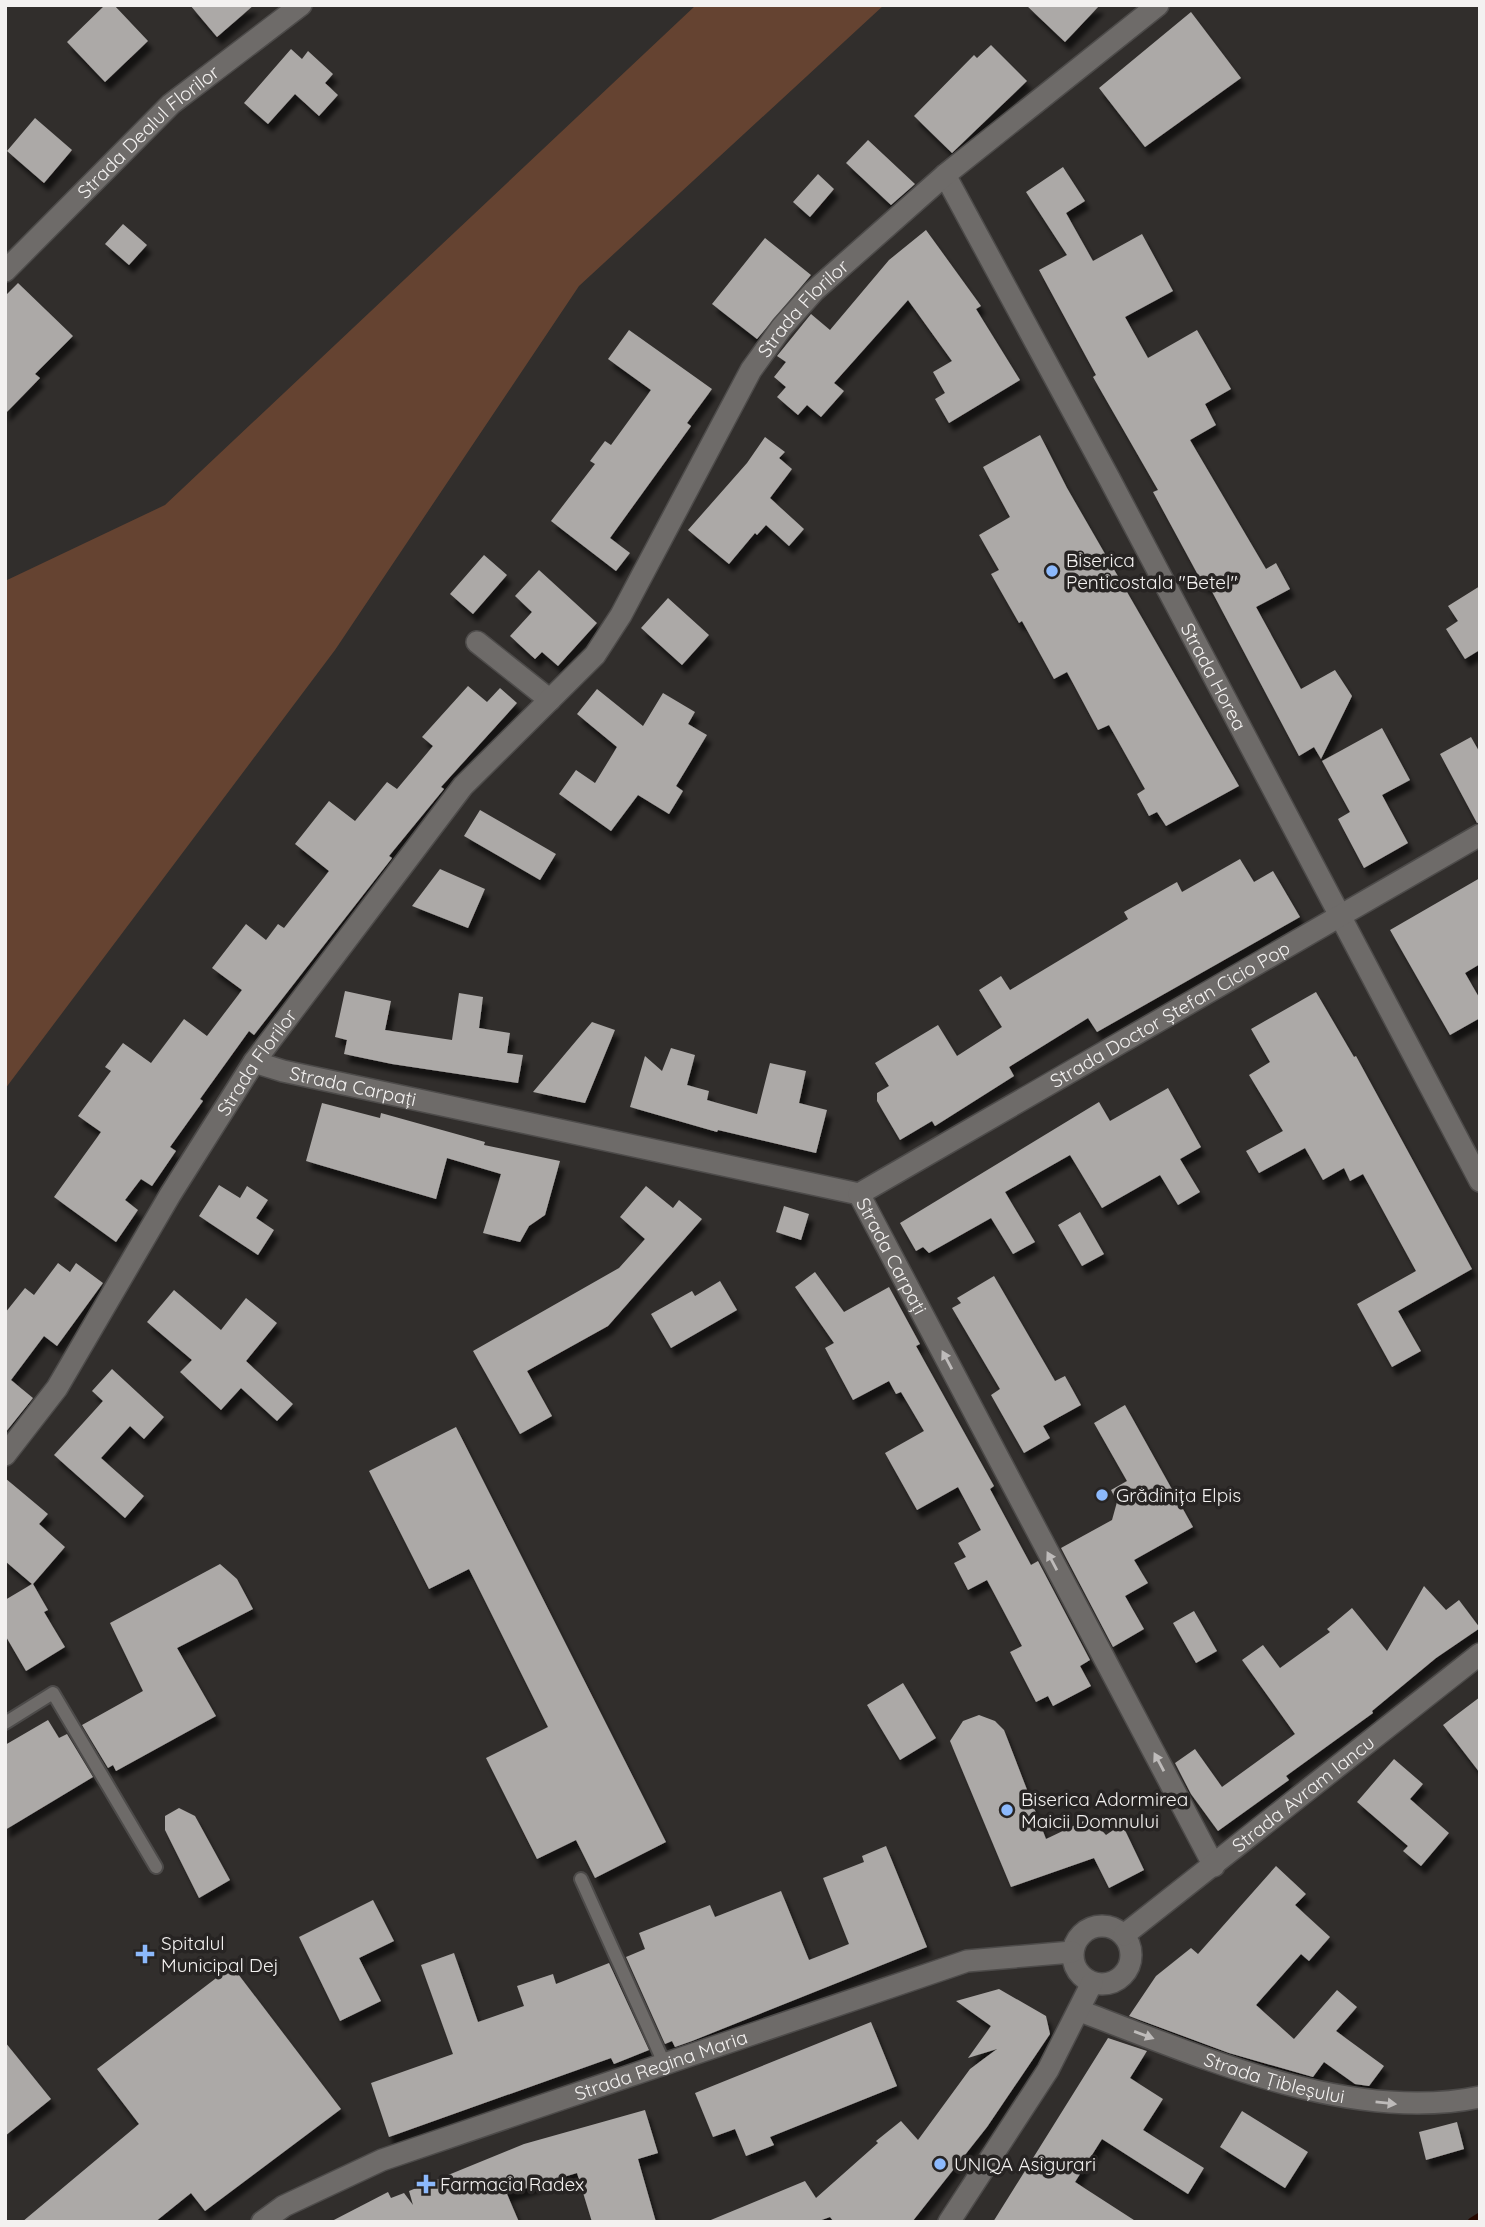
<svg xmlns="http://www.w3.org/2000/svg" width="1485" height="2227" font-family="Quicksand,sans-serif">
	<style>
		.green { fill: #654331 }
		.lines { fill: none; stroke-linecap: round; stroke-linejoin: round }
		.stream { stroke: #260800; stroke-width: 9 }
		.building { fill: #aca9a7; filter: url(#shadow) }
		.lane-casing { stroke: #4d4b4a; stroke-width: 16 }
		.street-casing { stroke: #4d4b4a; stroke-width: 24 }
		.secondary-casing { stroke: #4d4b4a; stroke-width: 24 }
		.lane { stroke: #6e6b69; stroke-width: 12 }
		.street { stroke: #6e6b69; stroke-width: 21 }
		.secondary { stroke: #6e6b69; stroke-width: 21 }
		.oneway { fill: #bebbba }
		.poi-dot { fill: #8cb9fc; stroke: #272423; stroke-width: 2.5 }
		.labels { text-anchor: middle; stroke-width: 7; stroke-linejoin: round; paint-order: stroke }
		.street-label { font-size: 19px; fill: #f3f1f0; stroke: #272423 }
		.poi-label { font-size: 19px; fill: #f3f1f0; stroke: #272423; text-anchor: start }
	</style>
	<defs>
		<filter id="shadow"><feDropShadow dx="4.5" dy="8" stdDeviation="2" flood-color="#0009"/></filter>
	</defs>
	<rect width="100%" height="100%" fill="#312e2c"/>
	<path class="green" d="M696,5H884L579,286L335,650L5,1089V581L165,505Z"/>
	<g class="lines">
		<path class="stream" d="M1472,2222L1480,2217"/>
	</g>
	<path class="building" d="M105,5H114L148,41L105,82L67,42Z
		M190,5H254L217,37Z
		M1026,5H1100L1065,42Z
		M1191,12L1241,78L1145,147L1099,88Z
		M991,45L1027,81L952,153L914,116L974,55L977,58Z
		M291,49L302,59L308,51L333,74L325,83L338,95L319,116L295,94L268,124L244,103Z
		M35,118L72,150L44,183L7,151Z
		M868,140L915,184L891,205L846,163Z
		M1063,167L1085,201L1066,213L1093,261L1142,234L1173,291L1125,317L1148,358L1197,330L1231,389L1205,404L1216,425L1190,440L1266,569L1276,563L1290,589L1256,607L1301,689L1335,670L1352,696L1321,759L1314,747L1299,756L1208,584L1204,586L1153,492L1158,490L1093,377L1096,375L1039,270L1067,255L1026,192Z
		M818,174L834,189L810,217L793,202Z
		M123,224L147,245L129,265L105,244Z
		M926,230L981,306L976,309L1020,380L949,423L935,399L945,393L933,372L952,361L908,300L834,383L844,391L821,417L807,405L798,415L777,397L786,387L774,377L786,362L777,356L811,314L830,330L889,260Z
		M765,238L811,275L757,339L712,304Z
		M18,283L73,336L35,374L40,378L5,414V296Z
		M629,330L712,389L687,423L691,426L610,538L630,553L616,571L551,521L595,464L590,461L605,441L611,445L651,390L608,359Z
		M1040,435L1067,488L1239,786L1166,826L1157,812L1149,816L1137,794L1145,789L1109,725L1098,730L1067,672L1054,679L1022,621L1019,623L991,574L999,570L979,535L1010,517L983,467Z
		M765,437L785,452L779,458L792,469L770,498L804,529L789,546L766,525L757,535L755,533L729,564L688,530L747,463Z
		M484,555L507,575L473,614L450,594Z
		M539,570L597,623L558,666L542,652L535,659L510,636L532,612L515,596Z
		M1480,586V654L1478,651L1465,659L1446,629L1458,621L1448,606Z
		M668,598L709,635L682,665L641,628Z
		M468,686L487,702L500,688L517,703L441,787L444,789L389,856L392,858L254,1035L249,1031L200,1099L203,1101L170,1147L176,1151L152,1186L141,1179L125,1200L138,1210L116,1242L54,1197L101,1132L78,1116L111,1071L105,1067L123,1043L151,1063L184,1019L207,1036L242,990L212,968L246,924L266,940L278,924L284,928L329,871L295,844L329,801L355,821L387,782L397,789L433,746L422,737Z
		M597,689L643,726L663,693L695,712L688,724L707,735L676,786L683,791L669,814L638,795L611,831L559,794L576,770L595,783L617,747L577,714Z
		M1382,728L1410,780L1382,795L1408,843L1364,868L1338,819L1350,812L1322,761Z
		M1471,737L1480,753V822L1477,823L1440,754Z
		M480,810L556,854L540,880L464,836Z
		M1240,859L1254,882L1273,871L1300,917L1097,1032L1088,1018L1009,1067L1014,1076L935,1126L932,1121L900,1140L877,1101V1093L889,1086L875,1063L938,1025L957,1056L1002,1027L979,990L1001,976L1010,990L1128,919L1124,912L1177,882L1182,892Z
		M440,869L485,889L468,928L412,906Z
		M1480,878V964L1465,973L1480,999V1018L1450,1035L1390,930Z
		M345,991L391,1001L385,1030L452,1040L459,993L483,997L479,1028L510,1033L507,1053L523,1055L518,1083L392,1064L344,1054L347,1040L335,1037Z
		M1316,992L1354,1057L1356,1056L1472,1269L1398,1311L1421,1351L1392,1367L1357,1304L1416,1271L1363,1174L1350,1181L1344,1168L1323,1180L1305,1148L1259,1173L1246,1151L1283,1131L1249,1075L1270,1062L1251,1029Z
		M592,1022L615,1030L585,1103L533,1092Z
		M671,1048L695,1055L687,1085L709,1091L707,1100L757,1114L770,1063L806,1071L799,1103L827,1110L816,1153L718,1130L717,1132L630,1107L645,1056L662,1071Z
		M1168,1088L1201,1147L1180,1159L1200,1192L1178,1205L1160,1175L1102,1208L1070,1155L1005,1192L1035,1242L1013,1254L991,1218L929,1253L923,1247L916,1251L900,1223L1099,1102L1110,1121Z
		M322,1103L380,1118L381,1113L485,1142L484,1145L560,1161L545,1215L529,1226L520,1242L483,1233L501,1174L447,1158L436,1199L306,1161Z
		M219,1185L240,1198L247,1186L268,1200L256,1218L274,1230L258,1255L199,1216Z
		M646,1186L673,1208L679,1200L702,1219L608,1326L527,1371L552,1416L520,1434L473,1351L619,1268L645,1239L620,1217Z
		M784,1206L809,1214L801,1240L776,1232Z
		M1080,1212L1104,1254L1082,1266L1058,1225Z
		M58,1263L70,1272L76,1263L103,1283L57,1346L44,1336L11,1380L33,1398L5,1433V1313L25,1288L34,1295Z
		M815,1272L844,1312L889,1287L920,1344L916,1346L994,1486L990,1489L1031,1565L1038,1561L1090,1660L1080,1666L1091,1686L1053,1706L1048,1696L1036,1702L1010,1652L1022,1646L987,1580L968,1590L954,1563L966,1557L958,1543L981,1530L958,1487L917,1510L885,1453L924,1431L901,1392L896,1394L889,1381L853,1400L825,1348L834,1343L795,1287Z
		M994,1276L1055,1381L1065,1376L1081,1405L1043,1426L1050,1438L1024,1453L991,1395L1000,1389L952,1308L961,1303L957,1298Z
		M720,1281L737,1310L671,1348L651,1314L692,1291L695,1296Z
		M174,1290L221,1330L246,1298L277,1323L246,1361L293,1404L277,1421L241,1388L221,1410L180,1372L192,1360L147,1322Z
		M112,1369L164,1417L144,1439L130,1426L101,1458L144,1496L125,1518L54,1455L103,1401L92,1391Z
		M1125,1405L1193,1527L1134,1560L1148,1583L1125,1596L1144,1629L1113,1647L1061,1548L1112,1520L1117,1502L1111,1490L1127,1481L1094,1423Z
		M456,1427L666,1842L595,1878L576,1840L537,1859L486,1758L548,1727L469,1569L429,1589L369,1471Z
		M5,1478L48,1514L39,1524L65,1547L33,1584L48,1610L44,1612L65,1647L26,1671L5,1635V1600L32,1584L5,1561Z
		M220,1564L237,1579L253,1609L177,1648L216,1716L116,1771L113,1765L108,1768L82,1725L143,1691L110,1623Z
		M1424,1586L1446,1610L1459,1600L1480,1628L1436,1658L1372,1711L1373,1713L1286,1776L1289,1780L1218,1831L1191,1794L1175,1763L1195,1749L1222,1787L1295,1734L1242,1660L1263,1645L1280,1668L1330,1632L1327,1629L1352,1608L1387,1651Z
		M1194,1611L1217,1651L1196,1663L1173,1623Z
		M903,1683L936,1738L900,1760L867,1705Z
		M1480,1697V1773L1443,1725Z
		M979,1715L995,1721L1004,1730L1046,1839L1090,1818L1106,1835L1122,1824L1144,1870L1109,1888L1094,1858L1011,1887L950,1741L963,1721Z
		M48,1720L59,1738L67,1734L93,1777L5,1830V1745Z
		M1394,1759L1423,1784L1410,1799L1449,1833L1421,1866L1403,1851L1408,1846L1357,1802Z
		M179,1808L195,1816L230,1880L199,1898L165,1830V1816Z
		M886,1846L927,1947L692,2041L675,2047L672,2041L665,2044L626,1957L645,1949L639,1933L710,1905L715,1917L781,1891L809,1960L849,1944L823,1878L864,1862L862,1856Z
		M1276,1866L1306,1894L1295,1905L1330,1937L1309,1961L1301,1954L1256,2005L1294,2039L1337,1990L1357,2007L1336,2031L1384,2066L1369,2086L1355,2084L1324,2062L1313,2077L1229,2053L1129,2016L1156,1976L1191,1948L1198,1954Z
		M373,1900L394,1941L359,1958L381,2001L340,2021L299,1937Z
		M454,1953L478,2022L524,2006L517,1986L553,1974L556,1984L609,1963L649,2050L614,2064L611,2058L389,2137L371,2083L453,2054L421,1965Z
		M232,1966L341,2109L205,2211L191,2193L155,2222H22L139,2124L97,2069Z
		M999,1989L1046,2016L1050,2034L987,2127L912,2222H834L830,2217L816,2222H706L805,2181L816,2198L878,2143L876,2141L901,2121L918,2140L970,2069L997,2049L968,2058L991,2026L956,2001Z
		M871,2022L897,2086L770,2137L774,2145L746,2156L735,2129L713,2137L695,2093Z
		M1108,2038L1147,2051L1130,2078L1163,2099L1143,2130L1204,2168L1188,2194L1102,2139L1075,2182L1137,2222H993Z
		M5,2042L51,2099L5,2136Z
		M645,2110L658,2153L638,2159L656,2222H592L577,2173L507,2194L519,2222H330L388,2192L391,2198L404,2193L413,2205L409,2191L524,2144Z
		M1242,2111L1308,2152L1285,2188L1220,2147Z
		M1457,2122L1464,2149L1426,2160L1419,2132Z"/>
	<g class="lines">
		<defs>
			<path id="lane" d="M5,1723L53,1693L156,1867
				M581,1879L664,2063"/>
			<g id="street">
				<path id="s1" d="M945,175L1109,478L1480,1181"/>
				<path id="s2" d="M5,271L171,104L301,5"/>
				<path d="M477,642L550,700"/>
				<path id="s3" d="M254,1062L283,1071L859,1194"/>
				<path id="s4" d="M859,1194L1214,1866"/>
				<path id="s5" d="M859,1194L1480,835"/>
				<path id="s6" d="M5,1455L57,1388L170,1195L254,1062L463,786L595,655L621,615L751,370L782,327L814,291L945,175L1158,5"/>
				<path id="s7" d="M1080,2011C1200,2056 1349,2124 1480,2097"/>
			</g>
			<g id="secondary">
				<circle cx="1102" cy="1955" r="29"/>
				<path id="s8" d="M1124,1935L1480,1654"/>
				<path id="s9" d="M262,2222L284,2206L382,2160L967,1961L1072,1952"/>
				<path d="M949,2222L1048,2070L1092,1983"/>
			</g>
		</defs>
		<use href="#lane" class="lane-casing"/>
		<use href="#street" class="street-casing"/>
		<use href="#secondary" class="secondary-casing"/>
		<use href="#lane" class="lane"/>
		<use href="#street" class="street"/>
		<use href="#secondary" class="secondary"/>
	</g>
	<defs><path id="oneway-solid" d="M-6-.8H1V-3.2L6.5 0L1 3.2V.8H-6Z" transform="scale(1.75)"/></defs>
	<g class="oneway">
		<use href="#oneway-solid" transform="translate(947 1360) rotate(-118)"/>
		<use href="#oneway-solid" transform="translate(1052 1561) rotate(-118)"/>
		<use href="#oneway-solid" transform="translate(1159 1762) rotate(-118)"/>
		<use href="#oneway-solid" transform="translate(1144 2035) rotate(20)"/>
		<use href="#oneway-solid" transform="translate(1386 2103) rotate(6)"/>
	</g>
	<g class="poi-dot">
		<circle cx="1052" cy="571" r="7"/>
		<circle cx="1102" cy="1495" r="7"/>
		<circle cx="1007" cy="1810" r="7"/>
		<path d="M141.5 1943.5h7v7h7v7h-7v7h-7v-7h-7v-7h7z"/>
		<circle cx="940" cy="2164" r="7"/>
		<path d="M422.5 2173.5h7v7h7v7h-7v7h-7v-7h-7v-7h7z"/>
	</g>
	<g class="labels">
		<g class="street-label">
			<text dy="7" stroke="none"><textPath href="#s2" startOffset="200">Strada Dealul Florilor</textPath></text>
			<text dy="7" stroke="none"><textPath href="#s6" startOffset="1404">Strada Florilor</textPath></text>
			<text dy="7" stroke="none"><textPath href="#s1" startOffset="569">Strada Horea</textPath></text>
			<text dy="7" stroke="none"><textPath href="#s5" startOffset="359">Strada Doctor Ștefan Cicio Pop</textPath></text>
			<text dy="7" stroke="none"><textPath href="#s6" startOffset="467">Strada Florilor</textPath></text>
			<text dy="7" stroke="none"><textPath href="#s3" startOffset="102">Strada Carpați</textPath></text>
			<text dy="7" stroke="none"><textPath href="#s4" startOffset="70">Strada Carpați</textPath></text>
			<text dy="7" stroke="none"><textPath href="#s8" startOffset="228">Strada Avram Iancu</textPath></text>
			<text dy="7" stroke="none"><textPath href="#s9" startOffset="430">Strada Regina Maria</textPath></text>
			<text dy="7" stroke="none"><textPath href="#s7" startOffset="206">Strada Țibleșului</textPath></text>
		</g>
		<g class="poi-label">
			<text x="1066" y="567">Biserica<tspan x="1066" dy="22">Penticostala "Betel"</tspan></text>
			<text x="1116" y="1502">Grădinița Elpis</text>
			<text x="1021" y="1806">Biserica Adormirea<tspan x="1021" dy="22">Maicii Domnului</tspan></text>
			<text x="161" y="1950">Spitalul<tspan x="161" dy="22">Municipal Dej</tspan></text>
			<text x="954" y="2171">UNIQA Asigurari</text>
			<text x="440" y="2191">Farmacia Radex</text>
		</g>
	</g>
	<rect width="1485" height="2227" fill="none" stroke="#f3f1f0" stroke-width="14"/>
</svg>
